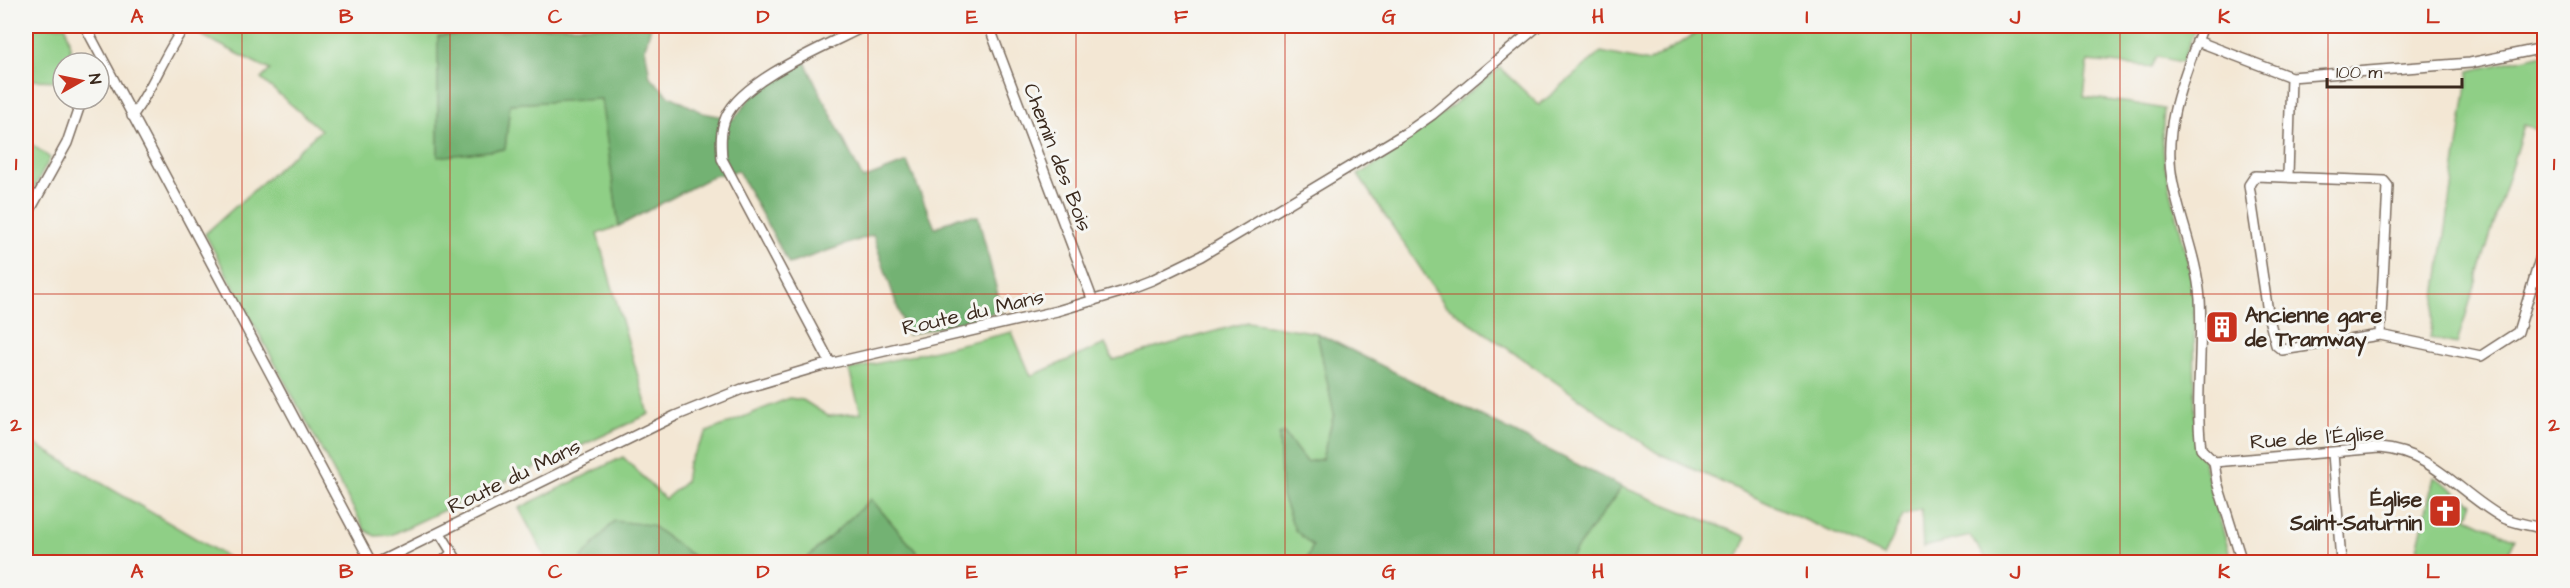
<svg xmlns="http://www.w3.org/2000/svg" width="2570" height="588" font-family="'Architects Daughter',sans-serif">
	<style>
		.green { fill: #8fcf86; stroke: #657c52; stroke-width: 1.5 }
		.forest { fill: #73b273; stroke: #576e48; stroke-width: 1.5 }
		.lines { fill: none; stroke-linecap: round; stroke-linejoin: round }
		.minor-casing { stroke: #7b6c5e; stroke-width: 12 }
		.minor { stroke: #fff; stroke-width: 9 }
		.grid { fill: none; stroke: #c8321e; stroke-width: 1.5; stroke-opacity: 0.55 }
		.labels { text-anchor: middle; stroke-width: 6; stroke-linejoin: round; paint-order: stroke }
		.street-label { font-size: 21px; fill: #3b2a1e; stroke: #f6f6f2 }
		.poi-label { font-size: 21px; font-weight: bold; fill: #3b2a1e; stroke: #f6f6f2; text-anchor: start }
		.neatline { fill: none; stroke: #c8321e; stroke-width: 2 }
		.grid-label { font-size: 20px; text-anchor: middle; font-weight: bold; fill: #c8321e }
	</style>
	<rect width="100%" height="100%" fill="#f6f6f2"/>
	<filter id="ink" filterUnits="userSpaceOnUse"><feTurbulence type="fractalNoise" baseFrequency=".0167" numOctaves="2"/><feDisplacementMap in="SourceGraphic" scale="12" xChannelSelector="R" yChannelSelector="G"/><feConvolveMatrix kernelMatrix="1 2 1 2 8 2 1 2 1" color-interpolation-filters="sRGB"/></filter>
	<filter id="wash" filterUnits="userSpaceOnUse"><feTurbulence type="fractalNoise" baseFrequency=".008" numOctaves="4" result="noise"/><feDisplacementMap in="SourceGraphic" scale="24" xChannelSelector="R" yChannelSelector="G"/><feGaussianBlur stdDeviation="1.35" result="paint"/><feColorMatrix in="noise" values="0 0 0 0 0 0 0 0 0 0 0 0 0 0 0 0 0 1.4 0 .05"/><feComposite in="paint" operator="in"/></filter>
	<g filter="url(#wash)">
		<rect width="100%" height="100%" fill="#f3e7d4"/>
		<path class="green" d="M26,26H66L73,63H63V81L26,80Z
			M192,26H556L438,36V156L505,149L510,104L602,98L619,226L597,234L649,414L391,535L375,536L365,530L205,234L321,130L261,79L270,70L189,29Z
			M1708,26H2196L2182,62L2157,57L2152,67L2088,61L2084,97L2131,103L2164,109L2162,137L2165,166L2194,287L2195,432L2232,562H1989L1970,536L1923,547L1921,509L1903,516L1884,556L1656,452L1445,305L1358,175L1383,160L1500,68L1539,105L1601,52L1649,62Z
			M2544,54V131L2524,125L2457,344L2430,338L2469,71Z
			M26,140L50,158L26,204Z
			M1248,322L1317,333L1334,414L1322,459L1306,462L1284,433L1295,530L1313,546L1305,562H1200L1180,555L1149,562H925L871,499L803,562H701L651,525L582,558L585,562H548L519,508L623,457L665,499L685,482L688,463L707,432L789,398L803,400L828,416L861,413L849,370L1012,332L1031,376L1105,344L1113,360Z
			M26,439L236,562H26Z
			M2434,477L2473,503L2467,517L2515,539L2504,562H2414Z
			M1622,487L1747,537L1736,562H1567Z"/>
		<path class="forest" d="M556,26H651L645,48L650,77L668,95L703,113L734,119L755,92L805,62L863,179L907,162L935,228L958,217L978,216L1002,311L907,335L873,235L789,264L738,171L713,176L619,226L601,99L510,104L505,149L438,157V36Z
			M1317,333L1622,487L1567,562H1305L1313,546L1295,530L1282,496L1279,435L1284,433L1306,462L1322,459L1334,414Z
			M871,499L925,562H803Z
			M614,521L651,525L701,562H585L582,558Z"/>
	</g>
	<g filter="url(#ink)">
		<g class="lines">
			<defs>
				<path id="minor" d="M85,26L371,562
					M989,26L1093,301
					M2203,26C2184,77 2161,128 2173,184C2181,223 2197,259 2200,299C2203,349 2195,400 2201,449L2214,462
					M2197,41L2291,77L2470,63L2544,48
					M132,116C153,88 164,54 185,26
					M2288,175L2291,77
					M26,217L67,143L82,99
					M2380,335L2388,186L2384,181L2255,176L2249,185L2269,319L2276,345L2282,350L2380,335L2481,356L2518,332L2544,246
					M831,364L722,159C721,145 720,131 726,117C743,79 828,45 865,26
					M2333,453L2341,562
					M2214,462L2379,448C2432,452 2457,491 2500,516C2514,524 2529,524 2544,529
					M2214,462L2217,482L2242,562
					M440,533L458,562
					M379,562L675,416L742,389L820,366L1057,311L1121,292L1152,280L1201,256L1409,131L1433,114L1538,26
					M442,562L452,553"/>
			</defs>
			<use href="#minor" class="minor-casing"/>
			<use href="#minor" class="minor"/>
		</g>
	</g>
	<path class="grid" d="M242,26V562M450,26V562M659,26V562M868,26V562M1076,26V562M1285,26V562M1494,26V562M1702,26V562M1911,26V562M2120,26V562M2328,26V562M26,294H2544"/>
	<defs>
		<symbol id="building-square" viewBox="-11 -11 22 22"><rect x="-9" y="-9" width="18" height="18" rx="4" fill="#c8321e" stroke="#f6f6f2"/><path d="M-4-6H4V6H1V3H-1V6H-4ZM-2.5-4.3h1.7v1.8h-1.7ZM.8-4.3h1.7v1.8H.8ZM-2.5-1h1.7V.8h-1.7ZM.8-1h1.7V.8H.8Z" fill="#fff"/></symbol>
		<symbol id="church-square" viewBox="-11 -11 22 22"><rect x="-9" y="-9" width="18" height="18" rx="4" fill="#c8321e" stroke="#f6f6f2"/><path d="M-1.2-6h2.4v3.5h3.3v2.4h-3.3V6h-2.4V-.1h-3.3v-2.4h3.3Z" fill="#fff"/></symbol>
	</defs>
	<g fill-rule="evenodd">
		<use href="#building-square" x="2203" y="308" width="38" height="38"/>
		<use href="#church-square" x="2426" y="492" width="38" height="38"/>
	</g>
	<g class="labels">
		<g class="street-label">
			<text transform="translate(1058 157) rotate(69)" y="7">Chemin des Bois</text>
			<text transform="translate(973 312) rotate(-13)" y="7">Route du Mans</text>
			<text transform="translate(2317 437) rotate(-4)" y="7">Rue de l'Église</text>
			<text transform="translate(514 476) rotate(-26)" y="7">Route du Mans</text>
		</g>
		<g class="poi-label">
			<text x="2245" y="322">Ancienne gare<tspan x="2245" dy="24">de Tramway</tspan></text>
			<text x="2422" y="506" text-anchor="end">Église<tspan x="2422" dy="24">Saint-Saturnin</tspan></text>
		</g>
	</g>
	<rect width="2570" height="588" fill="none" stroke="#f6f6f2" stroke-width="66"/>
	<g transform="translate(81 81) rotate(81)"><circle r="28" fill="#f6f6f2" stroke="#aba49d" stroke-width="1.5"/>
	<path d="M0-4.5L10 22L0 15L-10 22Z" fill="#c8321e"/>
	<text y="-9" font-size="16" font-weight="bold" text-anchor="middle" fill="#3b2a1e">N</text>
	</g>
	<path d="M2327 78v9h135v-9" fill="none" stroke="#3b2a1e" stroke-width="3"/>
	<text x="2336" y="78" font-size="18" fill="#3b2a1e" stroke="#f6f6f2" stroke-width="4.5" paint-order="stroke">100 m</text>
	<rect x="33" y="33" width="2504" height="522" class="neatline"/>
	<g class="grid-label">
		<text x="137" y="23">A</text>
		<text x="346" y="23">B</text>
		<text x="555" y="23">C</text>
		<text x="763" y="23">D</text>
		<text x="972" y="23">E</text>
		<text x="1181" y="23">F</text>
		<text x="1389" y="23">G</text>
		<text x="1598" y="23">H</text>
		<text x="1807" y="23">I</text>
		<text x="2015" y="23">J</text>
		<text x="2224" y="23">K</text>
		<text x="2433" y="23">L</text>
		<text x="16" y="170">1</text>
		<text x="2554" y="170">1</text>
		<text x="16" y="431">2</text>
		<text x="2554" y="431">2</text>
		<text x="137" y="578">A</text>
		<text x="346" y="578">B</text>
		<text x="555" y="578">C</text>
		<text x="763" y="578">D</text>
		<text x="972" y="578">E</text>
		<text x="1181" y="578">F</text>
		<text x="1389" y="578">G</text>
		<text x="1598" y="578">H</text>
		<text x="1807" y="578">I</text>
		<text x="2015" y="578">J</text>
		<text x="2224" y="578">K</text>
		<text x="2433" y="578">L</text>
	</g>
</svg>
